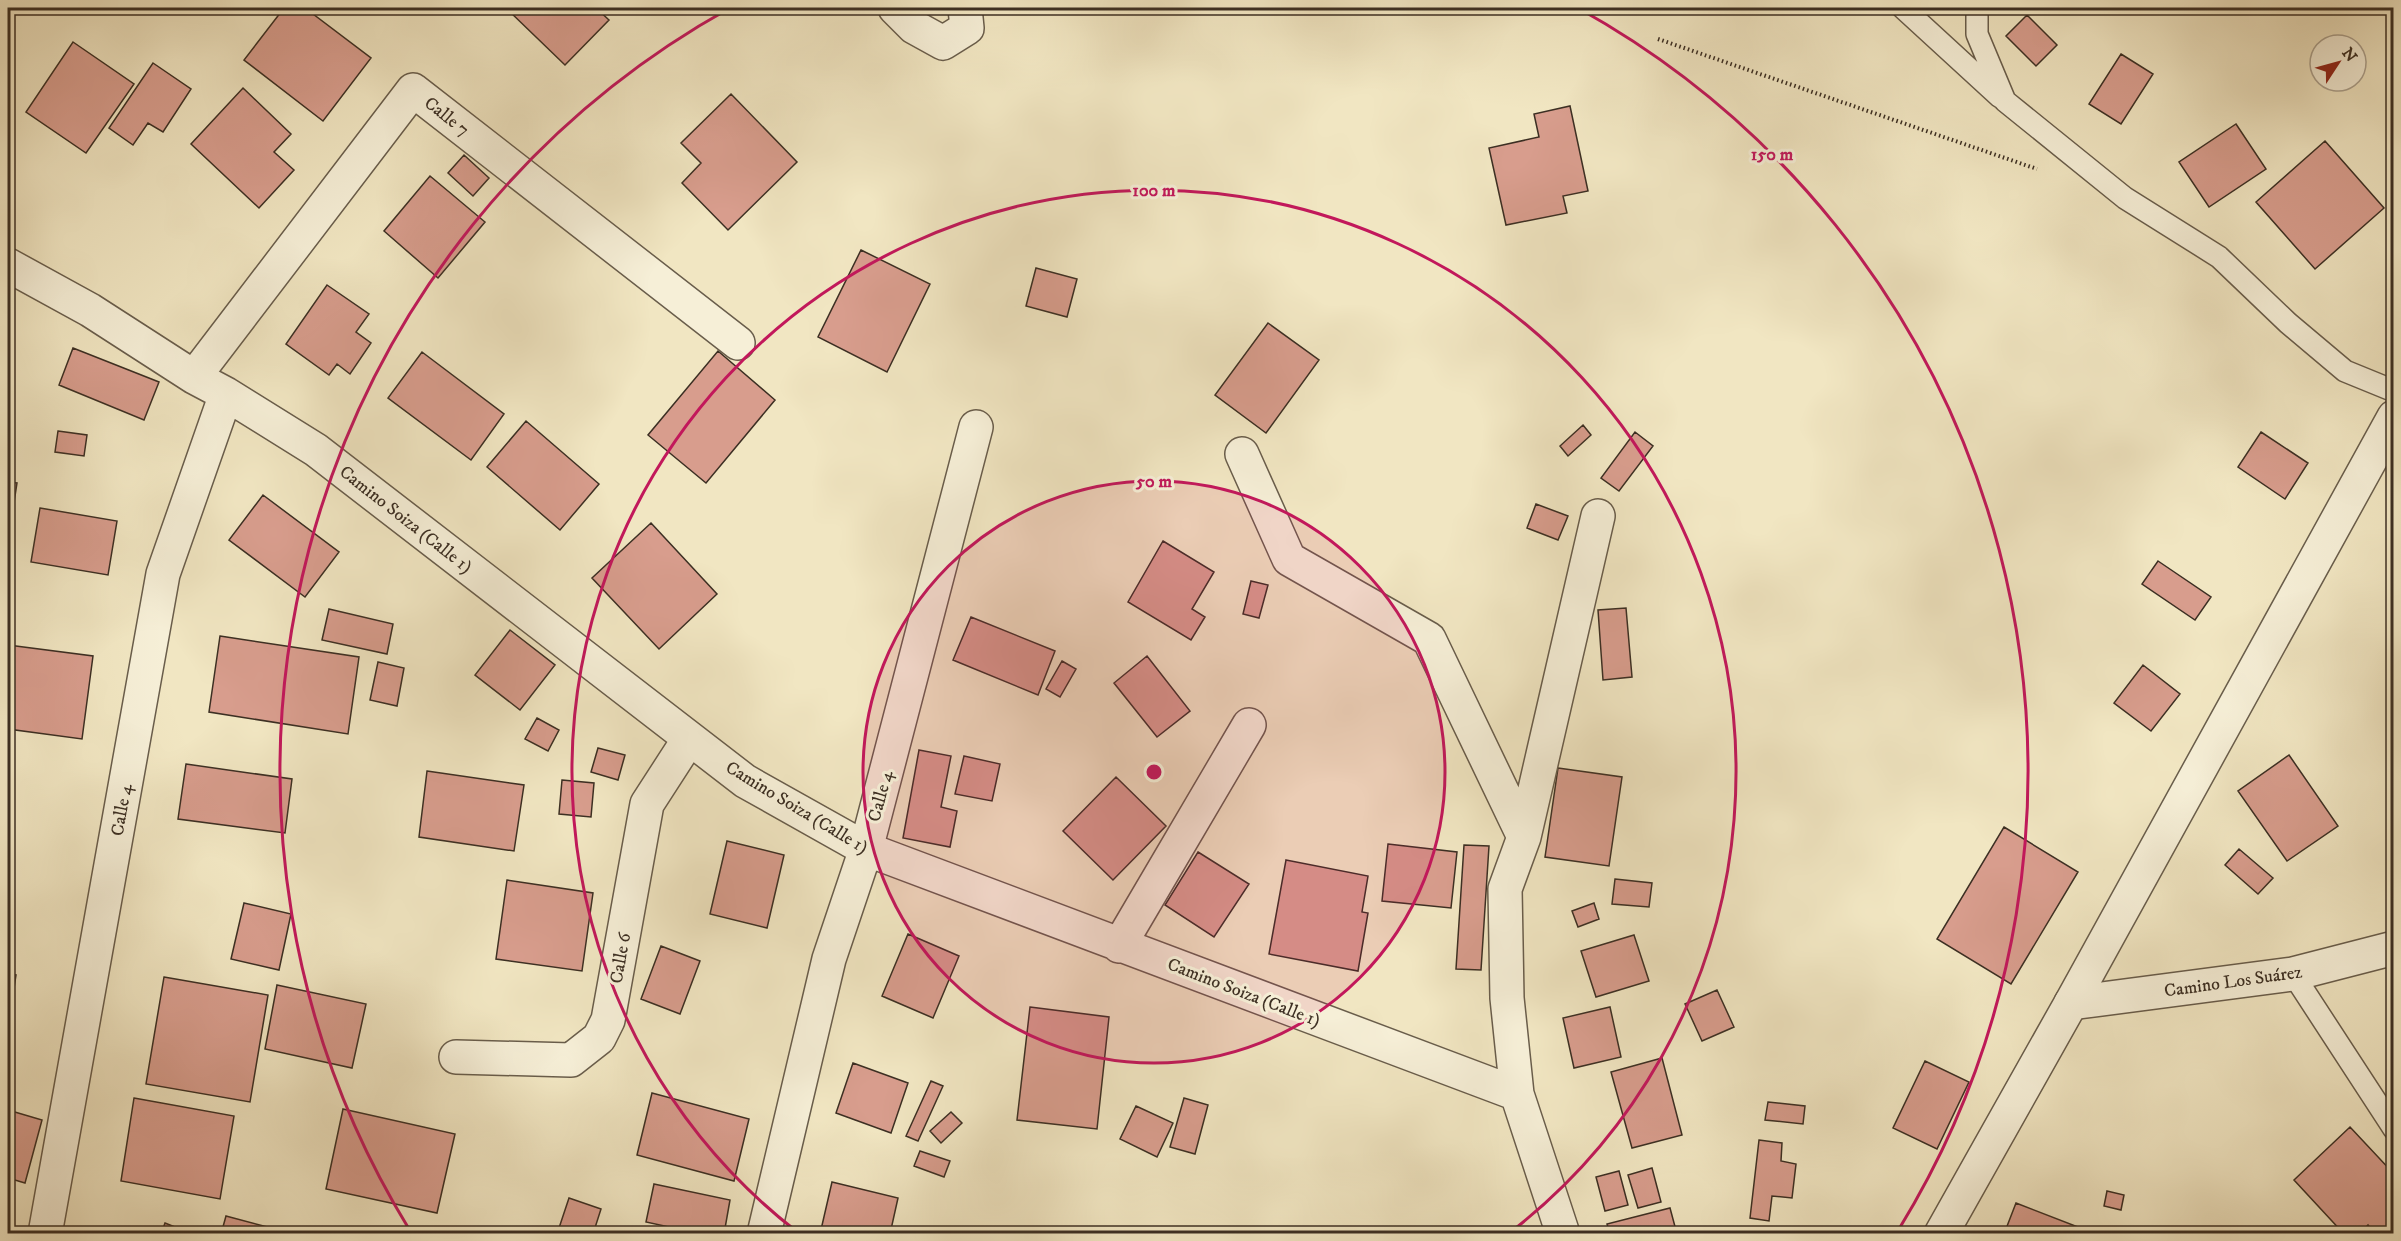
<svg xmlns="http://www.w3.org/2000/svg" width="2401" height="1241" font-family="'IM FELL DW Pica',serif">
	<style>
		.building { fill: #d89d8d; stroke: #3c2f23; stroke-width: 1.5 }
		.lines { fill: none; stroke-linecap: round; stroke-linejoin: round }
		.service-casing { stroke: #695d4b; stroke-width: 24 }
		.minor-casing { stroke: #695d4b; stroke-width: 36 }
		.tertiary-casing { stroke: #695d4b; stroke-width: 36 }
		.path { stroke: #3c2f23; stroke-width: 4; stroke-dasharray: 1.5 3; stroke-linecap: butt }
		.service { stroke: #f6efd7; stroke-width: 21 }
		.minor { stroke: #f6efd7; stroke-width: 33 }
		.tertiary { stroke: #f6efd7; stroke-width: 33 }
		.ring { fill: none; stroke: #c2185b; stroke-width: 3 }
		.labels { text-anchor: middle; stroke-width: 6; stroke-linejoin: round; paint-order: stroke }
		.street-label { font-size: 18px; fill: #3c2f23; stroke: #f6efd7 }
		.centre { fill: #c2185b; stroke: #f6efd7; stroke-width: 3 }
		.ring-label { font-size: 18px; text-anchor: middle; font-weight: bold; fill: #c2185b; stroke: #f6efd7; stroke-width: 6; stroke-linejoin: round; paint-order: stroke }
	</style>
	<rect width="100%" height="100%" fill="#f1e6c2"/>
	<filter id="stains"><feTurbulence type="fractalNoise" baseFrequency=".00333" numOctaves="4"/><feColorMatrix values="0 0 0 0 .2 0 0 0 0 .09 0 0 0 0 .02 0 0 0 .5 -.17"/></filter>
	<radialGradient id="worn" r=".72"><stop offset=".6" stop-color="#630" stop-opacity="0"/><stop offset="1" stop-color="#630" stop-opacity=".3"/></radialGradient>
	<path class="building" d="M284,8H305L371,58L323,121L244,60Z
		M506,8H596L609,20L565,65Z
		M2027,15L2057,45L2036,66L2006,36Z
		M73,42L134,84L86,153L26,112Z
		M2121,54L2153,74L2121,124L2089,104Z
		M153,63L191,89L163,132L148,123L133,145L109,128Z
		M243,88L291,134L274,152L294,170L259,208L191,144Z
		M731,94L797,162L728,230L682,183L701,163L681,143Z
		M1570,106L1588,191L1563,196L1567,213L1506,225L1489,148L1539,137L1534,114Z
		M2236,124L2266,169L2209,207L2179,162Z
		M2325,141L2384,208L2315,269L2256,202Z
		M464,155L489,178L473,196L448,173Z
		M430,176L485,222L438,278L384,231Z
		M861,250L930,284L887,372L818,337Z
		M1036,268L1077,279L1067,317L1026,306Z
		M327,285L369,314L356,332L371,343L350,374L337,364L329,375L286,344Z
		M1268,323L1319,360L1266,433L1215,395Z
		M73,348L159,382L144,420L59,385Z
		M718,351L775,400L706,483L648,435Z
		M422,352L504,414L471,460L388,398Z
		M526,421L599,484L560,530L487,467Z
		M1583,425L1591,435L1568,456L1560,446Z
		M58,431L87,435L84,456L55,452Z
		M1635,432L1653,446L1619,491L1601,478Z
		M2261,432L2308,463L2285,499L2238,467Z
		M8,482L17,483L11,522L8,521Z
		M263,495L339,552L305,597L229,540Z
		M1536,504L1568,516L1558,540L1527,528Z
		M40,508L117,521L108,575L31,562Z
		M651,523L717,594L659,649L592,578Z
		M1163,541L1214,572L1192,609L1205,617L1191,640L1128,602Z
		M2158,561L2211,597L2195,620L2142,584Z
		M1251,581L1268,585L1259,618L1243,614Z
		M1626,608L1632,677L1603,680L1598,610Z
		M329,609L393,624L387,654L322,640Z
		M971,617L1055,651L1038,695L953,660Z
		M510,630L555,665L520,710L475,675Z
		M220,636L359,657L348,734L209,712Z
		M8,645L93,656L82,739L8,729Z
		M1147,656L1190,711L1157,737L1114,683Z
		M1062,661L1076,669L1060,697L1046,689Z
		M378,662L404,668L397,706L370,700Z
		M2143,665L2180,694L2151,731L2114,703Z
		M537,718L559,730L548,751L525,739Z
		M598,748L625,755L618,780L591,772Z
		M919,750L951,756L941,807L957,811L950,847L903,838Z
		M2289,755L2338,826L2287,861L2238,791Z
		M964,756L1000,764L992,801L955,794Z
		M186,764L292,779L285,833L178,819Z
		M1558,768L1622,777L1609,866L1545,857Z
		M427,771L524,785L514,851L419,837Z
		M1116,777L1166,826L1113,880L1063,831Z
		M562,780L594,783L591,817L559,814Z
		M2004,827L2078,872L2011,984L1937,939Z
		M727,841L784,855L767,928L710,914Z
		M1388,844L1457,852L1451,908L1382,901Z
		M1464,845L1489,846L1481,970L1456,969Z
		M2239,849L2273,878L2258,894L2225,865Z
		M1198,852L1249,884L1214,937L1165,905Z
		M1286,860L1368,876L1362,912L1368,913L1358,971L1269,954Z
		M1615,879L1652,883L1649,907L1612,904Z
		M507,880L593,893L582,971L496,959Z
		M244,903L291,914L279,970L231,959Z
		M1594,903L1599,919L1578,927L1572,911Z
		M908,934L959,956L933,1018L882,996Z
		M1634,935L1649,981L1596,997L1581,951Z
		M661,946L700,961L680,1014L641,999Z
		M8,974L16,975L8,1028Z
		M164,977L268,995L250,1102L146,1084Z
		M277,985L366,1004L352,1068L265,1049Z
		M1717,990L1734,1027L1702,1041L1685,1004Z
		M1030,1007L1109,1017L1097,1129L1017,1120Z
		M1610,1007L1621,1057L1574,1068L1563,1018Z
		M1662,1058L1682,1135L1632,1148L1611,1072Z
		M1925,1061L1969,1082L1937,1149L1893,1128Z
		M853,1063L908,1083L891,1133L836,1113Z
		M931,1081L943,1086L918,1141L906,1136Z
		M652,1093L749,1119L734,1181L637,1155Z
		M134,1098L234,1116L220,1199L121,1181Z
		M1184,1098L1208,1105L1195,1154L1170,1147Z
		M1768,1102L1805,1106L1803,1124L1765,1120Z
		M1136,1106L1173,1123L1157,1157L1120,1139Z
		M343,1109L455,1134L437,1213L326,1189Z
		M8,1110L42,1120L25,1183L8,1178Z
		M951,1112L962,1123L941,1143L930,1131Z
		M2350,1127L2394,1174V1189L2388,1194L2394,1200V1234H2375L2368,1225L2360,1234H2344L2294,1180Z
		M1759,1140L1782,1143L1781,1161L1796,1164L1792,1198L1772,1196L1769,1221L1750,1218Z
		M920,1151L950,1161L944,1177L914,1166Z
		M1652,1168L1661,1202L1638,1208L1628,1175Z
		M1619,1171L1628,1205L1605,1211L1596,1177Z
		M832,1182L898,1198L890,1234H820Z
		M654,1184L730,1200L724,1234H701L646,1222Z
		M2107,1191L2124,1195L2121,1210L2104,1206Z
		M569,1198L601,1209L593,1234H557Z
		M2016,1203L2096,1234H2004Z
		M1670,1208L1677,1234H1610L1607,1224Z
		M226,1216L294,1234H221Z
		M165,1223L192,1234H161Z"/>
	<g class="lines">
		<defs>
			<path id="service" d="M1903,8L2000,97
				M1977,8V34L2005,101L2125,198L2219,257L2288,323L2345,371L2394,391
				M2293,974L2394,1129"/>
			<path id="minor" d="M895,8L914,27L943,43L967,28L965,8
				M8,265L90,310L194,377L226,394L316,450L745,781L866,849L1517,1094L1563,1234
				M194,377L413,90L738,343
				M1242,454L1289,559L1429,639L1524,837
				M1119,946L1249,725
				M2071,1003L2293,974L2394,948
				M456,1057L571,1060L599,1038L608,1020L647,804L689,739
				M1517,1094L1507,998L1505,889L1524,837L1598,516
				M45,1234L163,574L226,394
				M764,1234L829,959L866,849L976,427"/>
			<path id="tertiary" d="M1941,1234L2071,1003L2394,417"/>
		</defs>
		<use href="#service" class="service-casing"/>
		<use href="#minor" class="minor-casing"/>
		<use href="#tertiary" class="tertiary-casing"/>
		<path class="path" d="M1658,39L2037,169"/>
		<use href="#service" class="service"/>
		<use href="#minor" class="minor"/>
		<use href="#tertiary" class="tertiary"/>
	</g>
	<circle cx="1154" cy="772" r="291" fill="#c2185b" fill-opacity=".12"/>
	<g class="ring">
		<circle cx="1154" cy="772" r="291"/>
		<path d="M796 1231A582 582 0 1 1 1512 1231"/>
		<path d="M409 1229A874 874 0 0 1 730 8M1578 8A874 874 0 0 1 1899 1229"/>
	</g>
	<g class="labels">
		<g class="street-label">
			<text transform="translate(447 116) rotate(38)" y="6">Calle 7</text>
			<text transform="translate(406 519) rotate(38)" y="6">Camino Soiza (Calle 1)</text>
			<text transform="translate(880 796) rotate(-75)" y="6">Calle 4</text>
			<text transform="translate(797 807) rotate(31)" y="6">Camino Soiza (Calle 1)</text>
			<text transform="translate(121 810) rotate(-80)" y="6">Calle 4</text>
			<text transform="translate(620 958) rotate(-80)" y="6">Calle 6</text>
			<text transform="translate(2233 981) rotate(-8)" y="6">Camino Los Suárez</text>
			<text transform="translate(1244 992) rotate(21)" y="6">Camino Soiza (Calle 1)</text>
		</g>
	</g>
	<circle cx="1154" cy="772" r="9" class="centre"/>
	<g class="ring-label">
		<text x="1772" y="160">150 m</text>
		<text x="1154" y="196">100 m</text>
		<text x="1154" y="487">50 m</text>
	</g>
	<rect width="2401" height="1241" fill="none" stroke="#f1e6c2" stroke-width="30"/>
	<rect x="9" y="9" width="2383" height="1223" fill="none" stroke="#3c2f23" stroke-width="3"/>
	<rect x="15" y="15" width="2371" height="1211" fill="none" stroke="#3c2f23" stroke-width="1.5"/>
	<g transform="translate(2338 63) rotate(54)"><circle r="28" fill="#f6efd7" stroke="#aca28f" stroke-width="1.5"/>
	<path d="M0-4.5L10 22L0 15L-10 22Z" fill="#8f2418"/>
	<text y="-9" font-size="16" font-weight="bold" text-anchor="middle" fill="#3c2f23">N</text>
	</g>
	<rect width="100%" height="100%" filter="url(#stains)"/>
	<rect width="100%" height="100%" fill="url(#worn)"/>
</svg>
